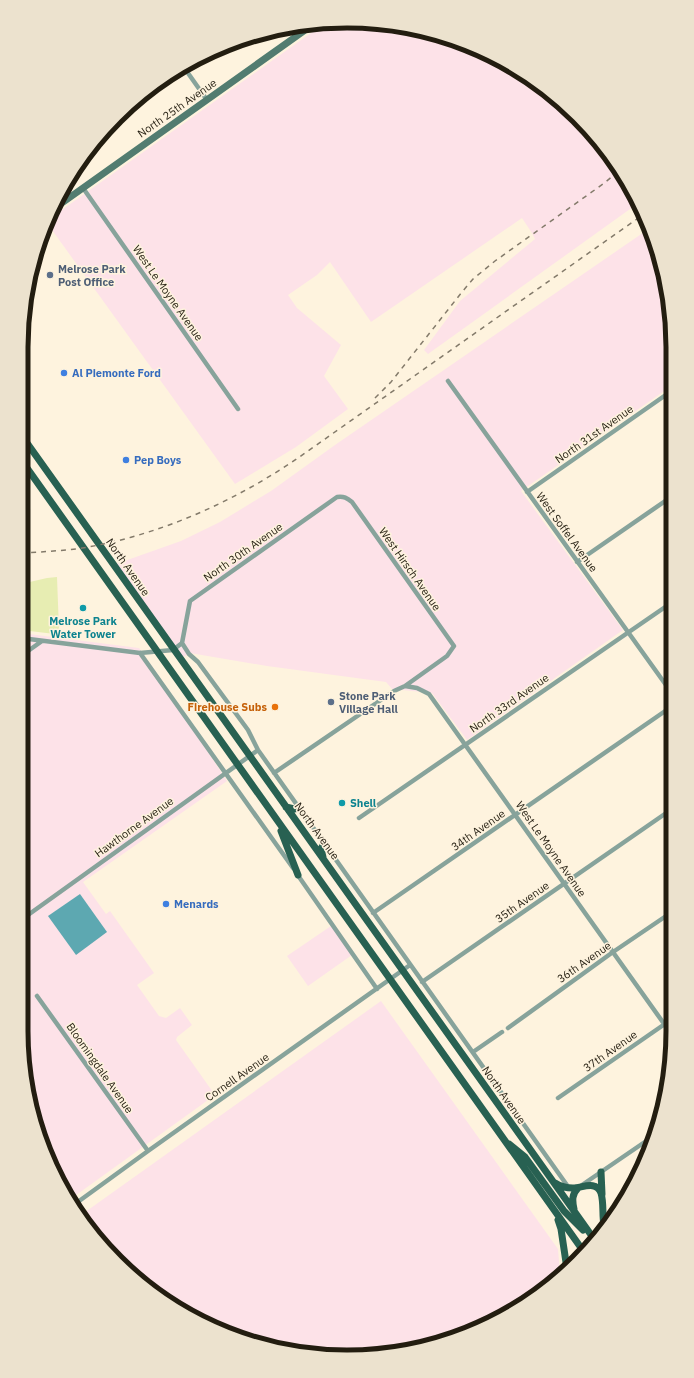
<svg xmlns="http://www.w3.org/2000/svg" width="694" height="1378" font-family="'IBM Plex Sans',sans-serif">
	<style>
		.industrial { fill: #fde2e8 }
		.green { fill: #e7edb2 }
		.water { fill: #5da8b1 }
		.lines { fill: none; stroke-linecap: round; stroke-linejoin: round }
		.minor { stroke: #87a39b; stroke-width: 4.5 }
		.secondary { stroke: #527c70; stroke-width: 7 }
		.primary { stroke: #286152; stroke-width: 7 }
		.rail { stroke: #837a6a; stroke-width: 1.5; stroke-dasharray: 5 5; stroke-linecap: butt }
		.service-dot { fill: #5c6f8a; stroke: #fef3de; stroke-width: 1.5 }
		.shop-dot { fill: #3f7fe0; stroke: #fef3de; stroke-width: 1.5 }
		.culture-dot { fill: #0f9aa8; stroke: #fef3de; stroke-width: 1.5 }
		.food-dot { fill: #e8710a; stroke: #fef3de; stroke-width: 1.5 }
		.labels { text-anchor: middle; stroke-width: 3; stroke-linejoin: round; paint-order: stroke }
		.street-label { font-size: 11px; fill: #231d10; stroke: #fef3de }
		.service-label { font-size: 11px; font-weight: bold; fill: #4e5e75; stroke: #fef3de; text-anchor: start }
		.shop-label { font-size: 11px; font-weight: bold; fill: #366cbe; stroke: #fef3de; text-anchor: start }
		.culture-label { font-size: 11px; font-weight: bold; fill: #0d838f; stroke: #fef3de }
		.food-label { font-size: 11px; font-weight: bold; fill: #c56008; stroke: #fef3de; text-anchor: end }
		.rim { fill: none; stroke: #231d10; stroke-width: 5 }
	</style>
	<rect width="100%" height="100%" fill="#fef3de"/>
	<path class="industrial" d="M368,22L431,32L491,55L546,89L606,149L637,204L428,354L424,350L460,301L535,239L532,233L522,218L371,322L330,262L317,275L288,295L297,308L341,345L324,376L348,409L296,447L235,484L47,223L49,219L325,23Z
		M650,228L670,304V387L521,491L623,630L467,740L432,693L392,689L386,682L267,666L190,653L183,657L116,564L181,541L220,522L271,491L335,445Z
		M21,633L139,648L156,672L227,781L83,882L106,914L110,911L154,973L137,985L159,1016L166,1018L180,1008L192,1025L177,1037L176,1040L215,1095L72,1198L38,1136L21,1031Z
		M331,926L352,955L308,986L287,956Z
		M381,1001L558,1249L560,1274L491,1323L389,1354L283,1351L184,1313L132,1276L89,1230L81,1215Z"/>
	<path class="green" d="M57,577L59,630L55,634L21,630V584L47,578Z"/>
	<path class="water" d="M80,894L107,932L76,955L48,916Z"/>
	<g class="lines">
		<path class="minor" d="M183,66L207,100
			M83,188L238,409
			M448,381L671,692
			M527,492L670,392
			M577,562L671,497
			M21,638L140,653L173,650L182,643L190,601L337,497C344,496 347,498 352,502L454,646L447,656L405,686L394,691L274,773
			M182,643L189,654L198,662L248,730L258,750L569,1188
			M140,653L293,868
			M21,656L42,641
			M405,686L417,688L429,694L672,1035
			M359,818L671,603
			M297,874L377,989
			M373,913L671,707
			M21,920L258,750
			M422,982L672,809
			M37,996L148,1151
			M508,1028L613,952L672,912
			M473,1052L502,1032
			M558,1098L672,1019
			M582,1185L655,1135
			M75,1204L148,1151L410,965"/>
		<path class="secondary" d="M52,210L315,23"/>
		<path class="primary" d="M22,436L594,1239
			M22,461L584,1252
			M286,807L294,809L299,808
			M281,831L298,875
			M323,857L321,849L324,843
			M509,1144L525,1157L564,1211L583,1230
			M601,1172L602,1194
			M555,1183C561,1187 567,1188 573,1188C582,1188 596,1180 601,1193C604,1203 602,1215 604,1225
			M574,1209C572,1200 572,1194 578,1188
			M558,1220L561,1229L567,1269"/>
		<path class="rail" d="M375,398L391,382L462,292L473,279L495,261L603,184L619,171
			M21,553C40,552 58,551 76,549C156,537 232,503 298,458L644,214"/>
	</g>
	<g class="service-dot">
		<circle cx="50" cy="275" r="4"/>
		<circle cx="331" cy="702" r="4"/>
	</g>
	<g class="shop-dot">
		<circle cx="64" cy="373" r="4"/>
		<circle cx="126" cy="460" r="4"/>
		<circle cx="166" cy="904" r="4"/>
	</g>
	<g class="culture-dot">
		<circle cx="83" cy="608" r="4"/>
		<circle cx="342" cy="803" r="4"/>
	</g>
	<circle class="food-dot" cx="275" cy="707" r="4"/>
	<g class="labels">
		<g class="street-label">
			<text transform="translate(177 108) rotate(-35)" y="4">North 25th Avenue</text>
			<text transform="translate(168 293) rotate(55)" y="4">West Le Moyne Avenue</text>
			<text transform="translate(594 434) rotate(-35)" y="4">North 31st Avenue</text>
			<text transform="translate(567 532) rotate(54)" y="4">West Soffel Avenue</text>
			<text transform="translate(243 552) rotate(-35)" y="4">North 30th Avenue</text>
			<text transform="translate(128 567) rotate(55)" y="4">North Avenue</text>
			<text transform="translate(410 569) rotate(55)" y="4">West Hirsch Avenue</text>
			<text transform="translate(509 703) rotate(-35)" y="4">North 33rd Avenue</text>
			<text transform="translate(134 827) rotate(-36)" y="4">Hawthorne Avenue</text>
			<text transform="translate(478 830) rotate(-35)" y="4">34th Avenue</text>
			<text transform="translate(317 831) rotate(54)" y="4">North Avenue</text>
			<text transform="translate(551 849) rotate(55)" y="4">West Le Moyne Avenue</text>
			<text transform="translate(522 902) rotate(-35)" y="4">35th Avenue</text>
			<text transform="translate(584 962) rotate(-35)" y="4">36th Avenue</text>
			<text transform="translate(610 1051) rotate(-35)" y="4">37th Avenue</text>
			<text transform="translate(100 1068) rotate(55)" y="4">Bloomingdale Avenue</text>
			<text transform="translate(237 1077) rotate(-35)" y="4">Cornell Avenue</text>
			<text transform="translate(504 1095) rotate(55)" y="4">North Avenue</text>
		</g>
		<g class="service-label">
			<text x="58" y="273">Melrose Park<tspan x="58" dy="13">Post Office</tspan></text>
			<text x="339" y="700">Stone Park<tspan x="339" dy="13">Village Hall</tspan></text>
		</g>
		<g class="shop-label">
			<text x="72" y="377">Al Piemonte Ford</text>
			<text x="134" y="464">Pep Boys</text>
			<text x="174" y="908">Menards</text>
		</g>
		<g class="culture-label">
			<text x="83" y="625">Melrose Park<tspan x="83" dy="13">Water Tower</tspan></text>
			<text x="350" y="807" text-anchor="start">Shell</text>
		</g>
		<g class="food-label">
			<text x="267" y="711">Firehouse Subs</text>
		</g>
	</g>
	<path d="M0 0H694V1378H0ZM347 28H347A319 319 0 0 1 666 347V1031A319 319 0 0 1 347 1350H347A319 319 0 0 1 28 1031V347A319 319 0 0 1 347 28Z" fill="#ece2ce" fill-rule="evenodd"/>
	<path class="rim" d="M347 28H347A319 319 0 0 1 666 347V1031A319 319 0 0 1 347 1350H347A319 319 0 0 1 28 1031V347A319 319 0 0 1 347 28Z"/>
</svg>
